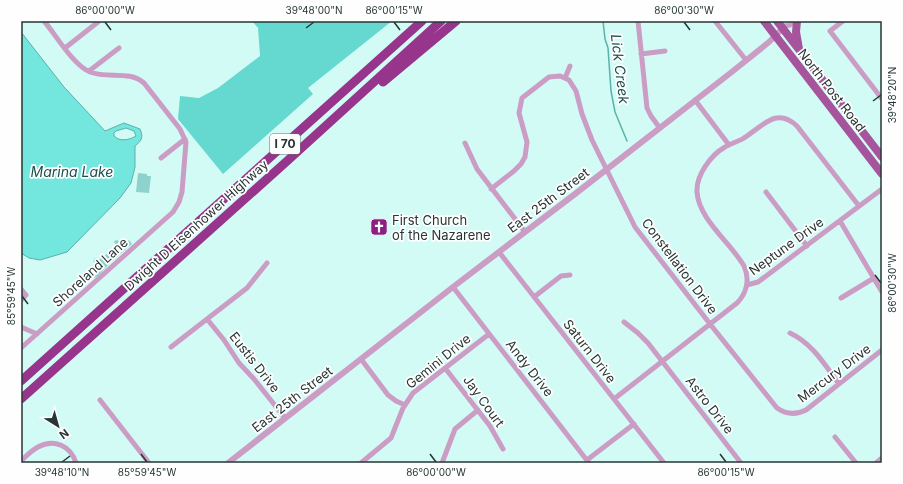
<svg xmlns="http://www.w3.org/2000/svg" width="903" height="484" font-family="Inter,sans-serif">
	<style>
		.green { fill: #8dd2cc }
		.forest { fill: #65d9d0 }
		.water { fill: #73e6dd; stroke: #5cb1aa; fill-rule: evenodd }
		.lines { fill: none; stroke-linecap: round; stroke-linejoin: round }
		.stream { stroke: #5cb1aa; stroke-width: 1.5 }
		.minor { stroke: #cb9dc4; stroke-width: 5 }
		.tertiary { stroke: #cb9dc4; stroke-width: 6 }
		.primary { stroke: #a6549b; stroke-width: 8 }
		.motorway { stroke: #97358c; stroke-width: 9 }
		.ticks { fill: none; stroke: #263634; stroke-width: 1.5 }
		.labels { text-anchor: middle; stroke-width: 3.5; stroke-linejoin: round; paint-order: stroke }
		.shield { fill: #fefefe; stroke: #677271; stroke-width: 1 }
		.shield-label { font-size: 12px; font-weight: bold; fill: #263634 }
		.street-label { font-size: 13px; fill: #263634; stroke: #fefefe }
		.poi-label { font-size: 13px; fill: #263634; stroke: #fefefe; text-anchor: start }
		.water-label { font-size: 14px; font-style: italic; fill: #1b4e4b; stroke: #fefefe }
		.neatline { fill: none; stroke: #263634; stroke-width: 1.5 }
		.ticks-label { font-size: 10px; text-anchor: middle; fill: #263634 }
	</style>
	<rect width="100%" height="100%" fill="#d2fbf6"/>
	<path class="green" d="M138,173L147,174V176H151L149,193L136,192Z
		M118,240L119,244H126L129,240L132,244L110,263L98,276L94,278L91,276L95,274L97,264L93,261L95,258L99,260C104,255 112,252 116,246L114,241Z"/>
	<path class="forest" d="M252,21H392L308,88L313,94L223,174L178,119L180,96L199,98L218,88L260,56L258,28Z"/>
	<path class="water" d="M21,32L64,87L105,131L124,123L140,129C144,138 141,141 135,146V167L131,183L120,198L67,252L40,260L29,258L21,253ZM126,128L134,131L136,136C129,140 120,142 114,136V133L116,131Z"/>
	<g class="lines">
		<path class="stream" d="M603,21L605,39L608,48L611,91L615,112L627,141"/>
		<path class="minor" d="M638,21L647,108L651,116L659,127
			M715,21L746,60
			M843,21L830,31L882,99
			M784,26L790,25L794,21
			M65,48L98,22
			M641,54L665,51
			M89,71L119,48
			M565,78L570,66
			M695,100L729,145
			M465,143L477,169L525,232
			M161,158L185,139
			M491,189L514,171L521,164L525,157L527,142L519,113L522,98L549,77L560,76L569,80L576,91L582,114L592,140L635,227L710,324L777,408C787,415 796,415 806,410L882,350
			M766,192L807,246
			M840,221L882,292
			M499,252L664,463
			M747,285L758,282L882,189
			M453,287L589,463
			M21,289L26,295L21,300
			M534,297L561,276L570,275
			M841,298L874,278
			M207,319L224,340L239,363L254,379L285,418
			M624,322L638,333L648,343L741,463
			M21,327L37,334
			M790,333C812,343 825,365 839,384
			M171,347L247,288L267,263
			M21,348L173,212L179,202L182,192L186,142L180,129L144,83C129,70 108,79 90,72C73,65 56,35 44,21
			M361,359L388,395L396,401L405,405
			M445,368L490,426L503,449
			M614,399L737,303C747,293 750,279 744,266C731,243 699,220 697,192C696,175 711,155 725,147C731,143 738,142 744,138C762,127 776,106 797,126L859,206
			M100,400L149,463
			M835,437L856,463
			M587,460L634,424
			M21,461C26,456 32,450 38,447C54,438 71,446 76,463
			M361,463L391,438L403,408L413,393L489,334
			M442,463L455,429L478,410
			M876,463L882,458"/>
		<path class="tertiary" d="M228,463L453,287L575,194L733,71L769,42L782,29"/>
		<path class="primary" d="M764,21L882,174
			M777,21L882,157
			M797,21L796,32L799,49"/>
		<path class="motorway" d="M383,82L456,21
			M21,381L422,21
			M21,399L286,162L441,21"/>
	</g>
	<path class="ticks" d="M105,22L111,30M394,22L400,30M684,22L690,30M306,28L314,22M873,101L881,95M875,275L881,283M22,296L28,304M141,454L147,462M430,454L436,462M720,454L726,462M62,462L70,456"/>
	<defs>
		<symbol id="church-square" viewBox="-11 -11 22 22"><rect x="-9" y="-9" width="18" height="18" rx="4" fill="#8c1e82" stroke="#fefefe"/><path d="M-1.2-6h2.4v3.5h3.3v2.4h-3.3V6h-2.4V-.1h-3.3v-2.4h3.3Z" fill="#fff"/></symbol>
	</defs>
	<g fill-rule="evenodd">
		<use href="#church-square" x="369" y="217" width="20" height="20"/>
	</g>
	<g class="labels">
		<rect class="shield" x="270" y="134" width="30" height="20" rx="3"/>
		<g class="shield-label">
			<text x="285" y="148">I 70</text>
		</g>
		<g class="street-label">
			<text transform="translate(832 90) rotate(52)" y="5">North Post Road</text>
			<text transform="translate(548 200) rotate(-37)" y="5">East 25th Street</text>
			<text transform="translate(196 225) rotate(-42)" y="5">Dwight D Eisenhower Highway</text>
			<text transform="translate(786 246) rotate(-36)" y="5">Neptune Drive</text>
			<text transform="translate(680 266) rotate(53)" y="5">Constellation Drive</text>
			<text transform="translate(90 272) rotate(-42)" y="5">Shoreland Lane</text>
			<text transform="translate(590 351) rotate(52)" y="5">Saturn Drive</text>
			<text transform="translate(438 361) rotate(-39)" y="5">Gemini Drive</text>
			<text transform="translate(255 362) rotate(52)" y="5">Eustis Drive</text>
			<text transform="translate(530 368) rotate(52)" y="5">Andy Drive</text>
			<text transform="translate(834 373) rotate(-37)" y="5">Mercury Drive</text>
			<text transform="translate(292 399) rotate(-38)" y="5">East 25th Street</text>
			<text transform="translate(484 401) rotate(54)" y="5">Jay Court</text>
			<text transform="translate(710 405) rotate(52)" y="5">Astro Drive</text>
		</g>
		<g class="poi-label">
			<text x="392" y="225">First Church<tspan x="392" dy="15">of the Nazarene</tspan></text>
		</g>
		<g class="water-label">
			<text transform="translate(620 69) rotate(83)" y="5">Lick Creek</text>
			<text x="72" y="177">Marina Lake</text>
		</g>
	</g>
	<rect width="903" height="484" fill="none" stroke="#fefefe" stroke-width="44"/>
	<g transform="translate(58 426) rotate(143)" stroke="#fefefe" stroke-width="3" paint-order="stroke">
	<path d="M0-3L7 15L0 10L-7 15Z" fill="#263634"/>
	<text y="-6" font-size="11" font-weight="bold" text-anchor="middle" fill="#263634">N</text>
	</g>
	<rect x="22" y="22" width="859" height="440" class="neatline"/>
	<g class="ticks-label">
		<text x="105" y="14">86°00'00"W</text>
		<text x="314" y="14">39°48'00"N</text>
		<text x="394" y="14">86°00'15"W</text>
		<text x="684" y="14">86°00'30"W</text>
		<text transform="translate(892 95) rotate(-90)" y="4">39°48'20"N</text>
		<text transform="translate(892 283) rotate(-90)" y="4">86°00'30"W</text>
		<text transform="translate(11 296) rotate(-90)" y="4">85°59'45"W</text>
		<text x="62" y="476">39°48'10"N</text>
		<text x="147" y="476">85°59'45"W</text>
		<text x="436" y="476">86°00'00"W</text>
		<text x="726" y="476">86°00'15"W</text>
	</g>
</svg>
